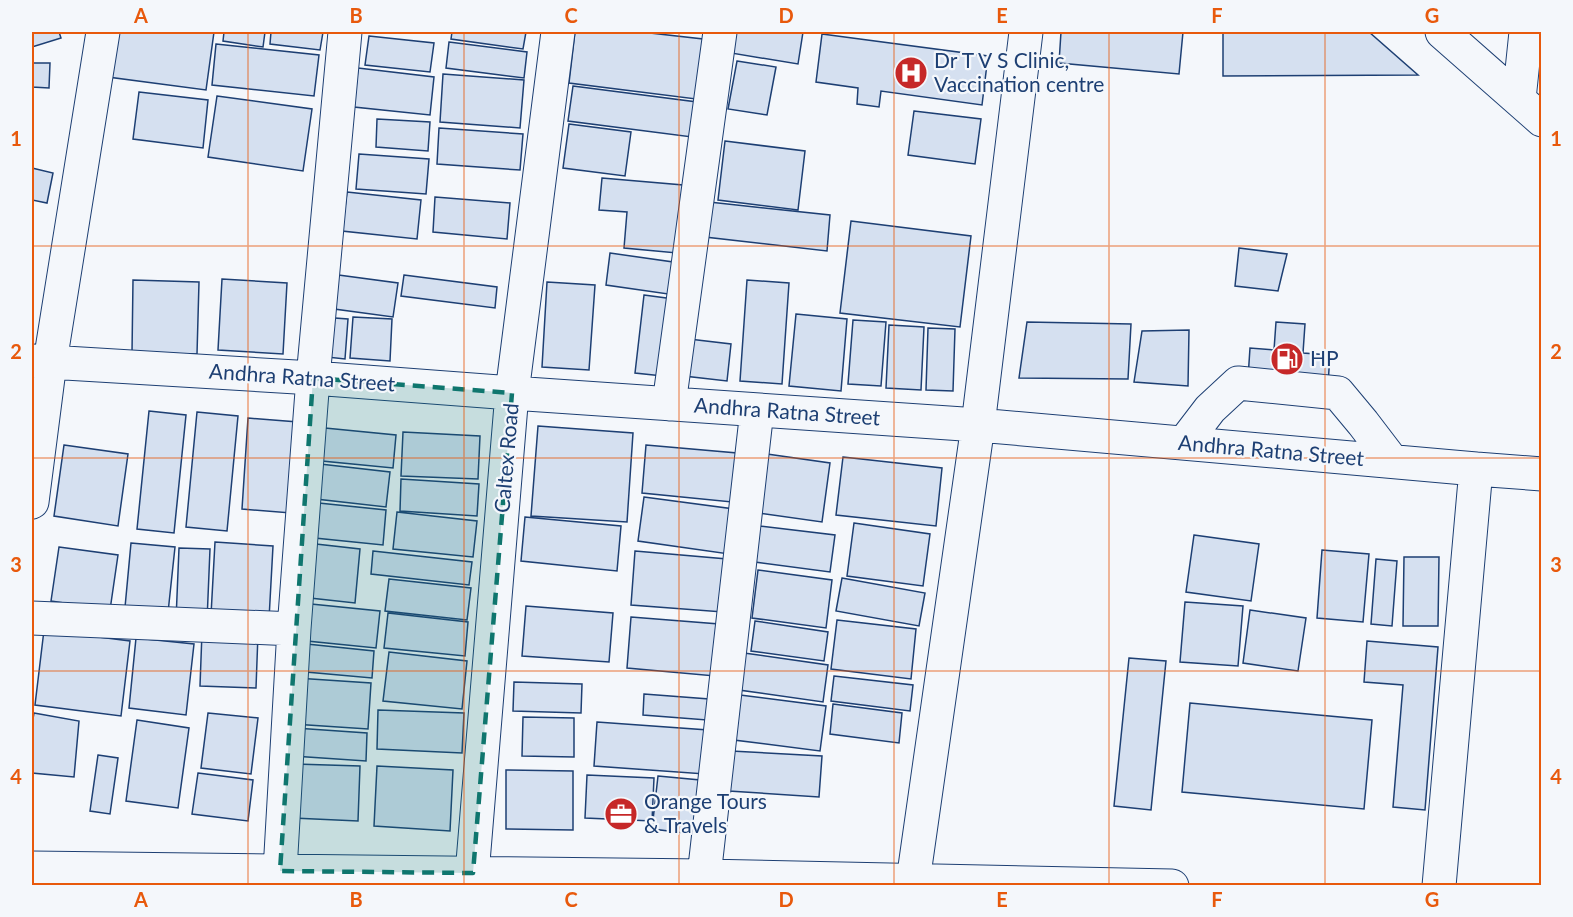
<svg xmlns="http://www.w3.org/2000/svg" width="1573" height="917" font-family="Lato,sans-serif">
	<style>
		.building { fill: #d5e0f0; stroke: #1d3f73; stroke-width: 1.5 }
		.lines { fill: none; stroke-linecap: round; stroke-linejoin: round }
		.minor-casing { stroke: #1d3f73; stroke-width: 35 }
		.minor { stroke: #f4f7fb; stroke-width: 33 }
		.marked { fill: #0f766e; fill-opacity: 0.2; stroke: #0f766e; stroke-width: 4.5; stroke-dasharray: 12 8; stroke-linejoin: round }
		.grid { fill: none; stroke: #e8590c; stroke-width: 1.5; stroke-opacity: 0.55 }
		.labels { text-anchor: middle; stroke-width: 4.5; stroke-linejoin: round; paint-order: stroke }
		.poi-label { font-size: 21px; fill: #1d3f73; stroke: #f4f7fb; text-anchor: start }
		.street-label { font-size: 21px; fill: #1d3f73; stroke: #f4f7fb }
		.neatline { fill: none; stroke: #e8590c; stroke-width: 2 }
		.grid-label { font-size: 20px; text-anchor: middle; font-weight: bold; fill: #e8590c }
	</style>
	<rect width="100%" height="100%" fill="#f4f7fb"/>
	<path class="building" d="M32,32H59L61,38L32,47Z
		M114,32H214L206,90L108,77Z
		M224,32H265L263,47L223,41Z
		M271,32H323L320,50L270,44Z
		M452,32H526L523,49L451,39Z
		M575,32H641L703,39L696,99L569,83Z
		M728,32H803L798,64L725,52Z
		M1061,32H1183L1179,74L1059,63Z
		M1223,32H1369L1418,75L1223,76Z
		M822,34L988,56L982,105L881,91L879,107L857,104L858,88L816,82Z
		M369,36L434,43L430,72L365,65Z
		M449,42L527,52L524,78L446,68Z
		M216,44L319,55L314,96L212,85Z
		M737,61L776,67L767,115L728,109Z
		M32,63H50L49,88L32,87Z
		M358,68L434,77L430,115L354,107Z
		M443,74L524,80L520,128L440,122Z
		M573,86L697,102L692,137L568,121Z
		M139,92L208,100L203,148L133,139Z
		M217,96L312,109L303,171L208,157Z
		M914,111L981,119L975,164L908,155Z
		M377,119L430,122L428,151L376,147Z
		M569,124L631,132L625,176L563,168Z
		M439,128L523,134L520,170L437,164Z
		M725,141L805,151L798,210L718,200Z
		M359,154L429,159L426,194L356,189Z
		M32,168L53,173L47,203L32,200Z
		M602,178L683,185L677,253L624,248L627,212L599,210Z
		M347,192L421,200L417,239L342,231Z
		M435,197L510,203L507,239L433,232Z
		M709,202L830,215L827,251L705,237Z
		M851,221L971,236L960,327L840,313Z
		M1239,248L1287,254L1278,291L1235,286Z
		M610,253L680,263L675,295L606,285Z
		M331,274L398,283L393,317L327,308Z
		M404,275L497,287L495,308L401,296Z
		M222,279L287,283L283,354L218,350Z
		M133,280L199,282L197,354L132,353Z
		M747,280L789,283L782,384L740,381Z
		M547,282L595,285L589,370L542,367Z
		M644,295L681,300L672,377L635,373Z
		M796,314L847,319L841,391L789,386Z
		M321,317L348,319L345,359L318,356Z
		M353,317L392,319L390,361L350,358Z
		M853,320L886,322L881,386L848,384Z
		M1027,322L1131,324L1128,379L1019,378Z
		M1276,322L1305,324L1303,353L1330,355L1328,384L1248,378L1250,348L1274,350Z
		M889,325L924,327L921,390L886,388Z
		M928,328L955,329L953,391L926,390Z
		M1189,330L1188,386L1134,382L1142,331Z
		M689,339L731,344L727,381L684,376Z
		M149,411L186,415L174,533L137,529Z
		M197,412L238,416L227,531L186,527Z
		M248,418L298,422L291,513L242,509Z
		M538,426L633,433L627,522L531,516Z
		M325,428L396,435L393,468L322,461Z
		M403,432L480,436L478,479L401,476Z
		M64,445L128,454L118,526L54,516Z
		M646,445L737,453L732,502L642,493Z
		M767,454L830,463L822,522L759,513Z
		M843,457L942,468L936,526L836,515Z
		M320,464L390,472L386,507L316,499Z
		M401,479L479,484L477,516L400,511Z
		M644,497L734,509L729,554L638,541Z
		M309,502L386,510L383,545L305,537Z
		M397,512L477,521L473,557L393,549Z
		M525,517L621,526L617,571L521,561Z
		M854,523L930,534L923,586L847,576Z
		M759,526L835,535L830,572L755,562Z
		M1194,535L1259,544L1251,601L1186,592Z
		M215,542L273,546L269,619L211,615Z
		M131,543L175,547L167,622L124,618Z
		M307,543L360,549L355,603L301,597Z
		M59,547L118,555L110,610L51,601Z
		M179,548L210,549L207,621L176,620Z
		M1322,550L1369,554L1363,622L1317,618Z
		M373,551L472,562L469,585L371,574Z
		M635,551L727,559L723,612L631,605Z
		M1404,557H1439L1438,626H1403Z
		M1376,559L1397,561L1392,626L1371,624Z
		M758,570L832,580L826,628L752,618Z
		M842,578L925,593L919,626L836,611Z
		M389,579L471,588L467,620L385,611Z
		M1185,602L1243,606L1238,666L1180,662Z
		M311,604L380,611L376,648L307,641Z
		M526,606L613,613L609,662L522,656Z
		M1250,610L1306,618L1298,671L1243,663Z
		M388,613L468,622L465,656L384,648Z
		M631,617L719,624L715,676L627,668Z
		M837,620L916,629L911,679L831,669Z
		M755,621L828,632L824,661L751,651Z
		M44,630L130,641L121,716L35,705Z
		M202,632L258,634L256,688L200,686Z
		M136,638L194,644L186,715L129,708Z
		M1367,641L1438,647L1425,810L1393,807L1403,685L1364,682Z
		M297,643L374,651L372,678L295,671Z
		M389,652L467,661L462,709L383,701Z
		M744,653L828,665L823,702L739,690Z
		M1129,658L1166,661L1151,810L1114,806Z
		M834,676L913,685L910,711L831,701Z
		M296,678L371,683L368,729L293,724Z
		M514,682L582,684L581,713L513,711Z
		M644,694L709,699L707,720L643,715Z
		M740,695L826,706L820,751L734,740Z
		M1190,703L1372,720L1364,809L1182,792Z
		M833,704L902,713L899,743L830,734Z
		M378,710L464,713L462,753L377,749Z
		M34,713L79,721L74,777L32,773V724Z
		M208,713L258,718L251,774L201,768Z
		M523,717L574,718V757L522,756Z
		M137,720L189,728L178,808L126,801Z
		M597,722L708,730L705,774L594,766Z
		M295,728L367,733L366,761L293,756Z
		M731,751L822,756L819,797L729,791Z
		M98,755L118,758L110,814L90,811Z
		M295,764L360,766L358,821L293,818Z
		M377,766L453,770L450,831L374,826Z
		M506,770L573,771V830L506,829Z
		M198,773L253,780L248,821L192,814Z
		M587,775L654,778L652,821L585,818Z
		M658,776L700,780L694,834L652,829Z"/>
	<g class="lines">
		<defs>
			<path id="minor" d="M1442,32L1542,120
				M1519,99L1526,32
				M32,361L313,378L512,393L978,425L1476,469L1542,474
				M669,404L720,32
				M1184,443L1210,409L1238,383L1338,393L1363,423L1392,461
				M32,502L50,362L103,32
				M32,618L294,629
				M32,868L704,876L1172,886
				M280,871L294,629L313,378L345,32
				M704,876L757,410
				M913,881L978,425L1026,32
				M471,886L512,393L558,32
				M1439,886L1476,469"/>
		</defs>
		<use href="#minor" class="minor-casing"/>
		<use href="#minor" class="minor"/>
	</g>
	<path class="marked" d="M313,378L512,393L473,873L280,871Z"/>
	<path class="grid" d="M248,32V886M464,32V886M679,32V886M894,32V886M1109,32V886M1325,32V886M32,246H1542M32,458H1542M32,671H1542"/>
	<defs>
		<symbol id="hospital-disc" viewBox="-11 -11 22 22"><circle r="9.5" fill="#c62828" stroke="#f4f7fb"/><path d="M-5-5h3v3.5h4V-5h3V5h-3V1.5h-4V5h-3Z" fill="#fff"/></symbol>
		<symbol id="fuel-disc" viewBox="-11 -11 22 22"><circle r="9.5" fill="#c62828" stroke="#f4f7fb"/><path d="M-5.5-6h7V0h2V4h1.3V-2.5L3-4.5l.8-.8L6-3V5H2.5V1h-1V6h-7ZM-4.2-4.7v3.2H.2V-4.7Z" fill="#fff"/></symbol>
		<symbol id="office-disc" viewBox="-11 -11 22 22"><circle r="9.5" fill="#c62828" stroke="#f4f7fb"/><path d="M-6-3h4V-5.5h4V-3h4V5H-6ZM-1-4.5V-3h2v-1.5ZM-6 0V1H6V0Z" fill="#fff"/></symbol>
	</defs>
	<g fill-rule="evenodd">
		<use href="#hospital-disc" x="892" y="54" width="38" height="38"/>
		<use href="#fuel-disc" x="1268" y="340" width="38" height="38"/>
		<use href="#office-disc" x="602" y="795" width="38" height="38"/>
	</g>
	<g class="labels">
		<g class="poi-label">
			<text x="934" y="68">Dr T V S Clinic,<tspan x="934" dy="24">Vaccination centre</tspan></text>
			<text x="1310" y="366">HP</text>
			<text x="644" y="809">Orange Tours<tspan x="644" dy="24">&amp; Travels</tspan></text>
		</g>
		<g class="street-label">
			<text transform="translate(302 378) rotate(4)" y="7">Andhra Ratna Street</text>
			<text transform="translate(787 412) rotate(4)" y="7">Andhra Ratna Street</text>
			<text transform="translate(1271 451) rotate(5)" y="7">Andhra Ratna Street</text>
			<text transform="translate(507 458) rotate(-85)" y="7">Caltex Road</text>
		</g>
	</g>
	<rect width="1573" height="917" fill="none" stroke="#f4f7fb" stroke-width="66"/>
	<rect x="33" y="33" width="1507" height="851" class="neatline"/>
	<g class="grid-label">
		<text x="141" y="23">A</text>
		<text x="356" y="23">B</text>
		<text x="571" y="23">C</text>
		<text x="786" y="23">D</text>
		<text x="1002" y="23">E</text>
		<text x="1217" y="23">F</text>
		<text x="1432" y="23">G</text>
		<text x="16" y="146">1</text>
		<text x="1556" y="146">1</text>
		<text x="16" y="359">2</text>
		<text x="1556" y="359">2</text>
		<text x="16" y="572">3</text>
		<text x="1556" y="572">3</text>
		<text x="16" y="784">4</text>
		<text x="1556" y="784">4</text>
		<text x="141" y="907">A</text>
		<text x="356" y="907">B</text>
		<text x="571" y="907">C</text>
		<text x="786" y="907">D</text>
		<text x="1002" y="907">E</text>
		<text x="1217" y="907">F</text>
		<text x="1432" y="907">G</text>
	</g>
</svg>
